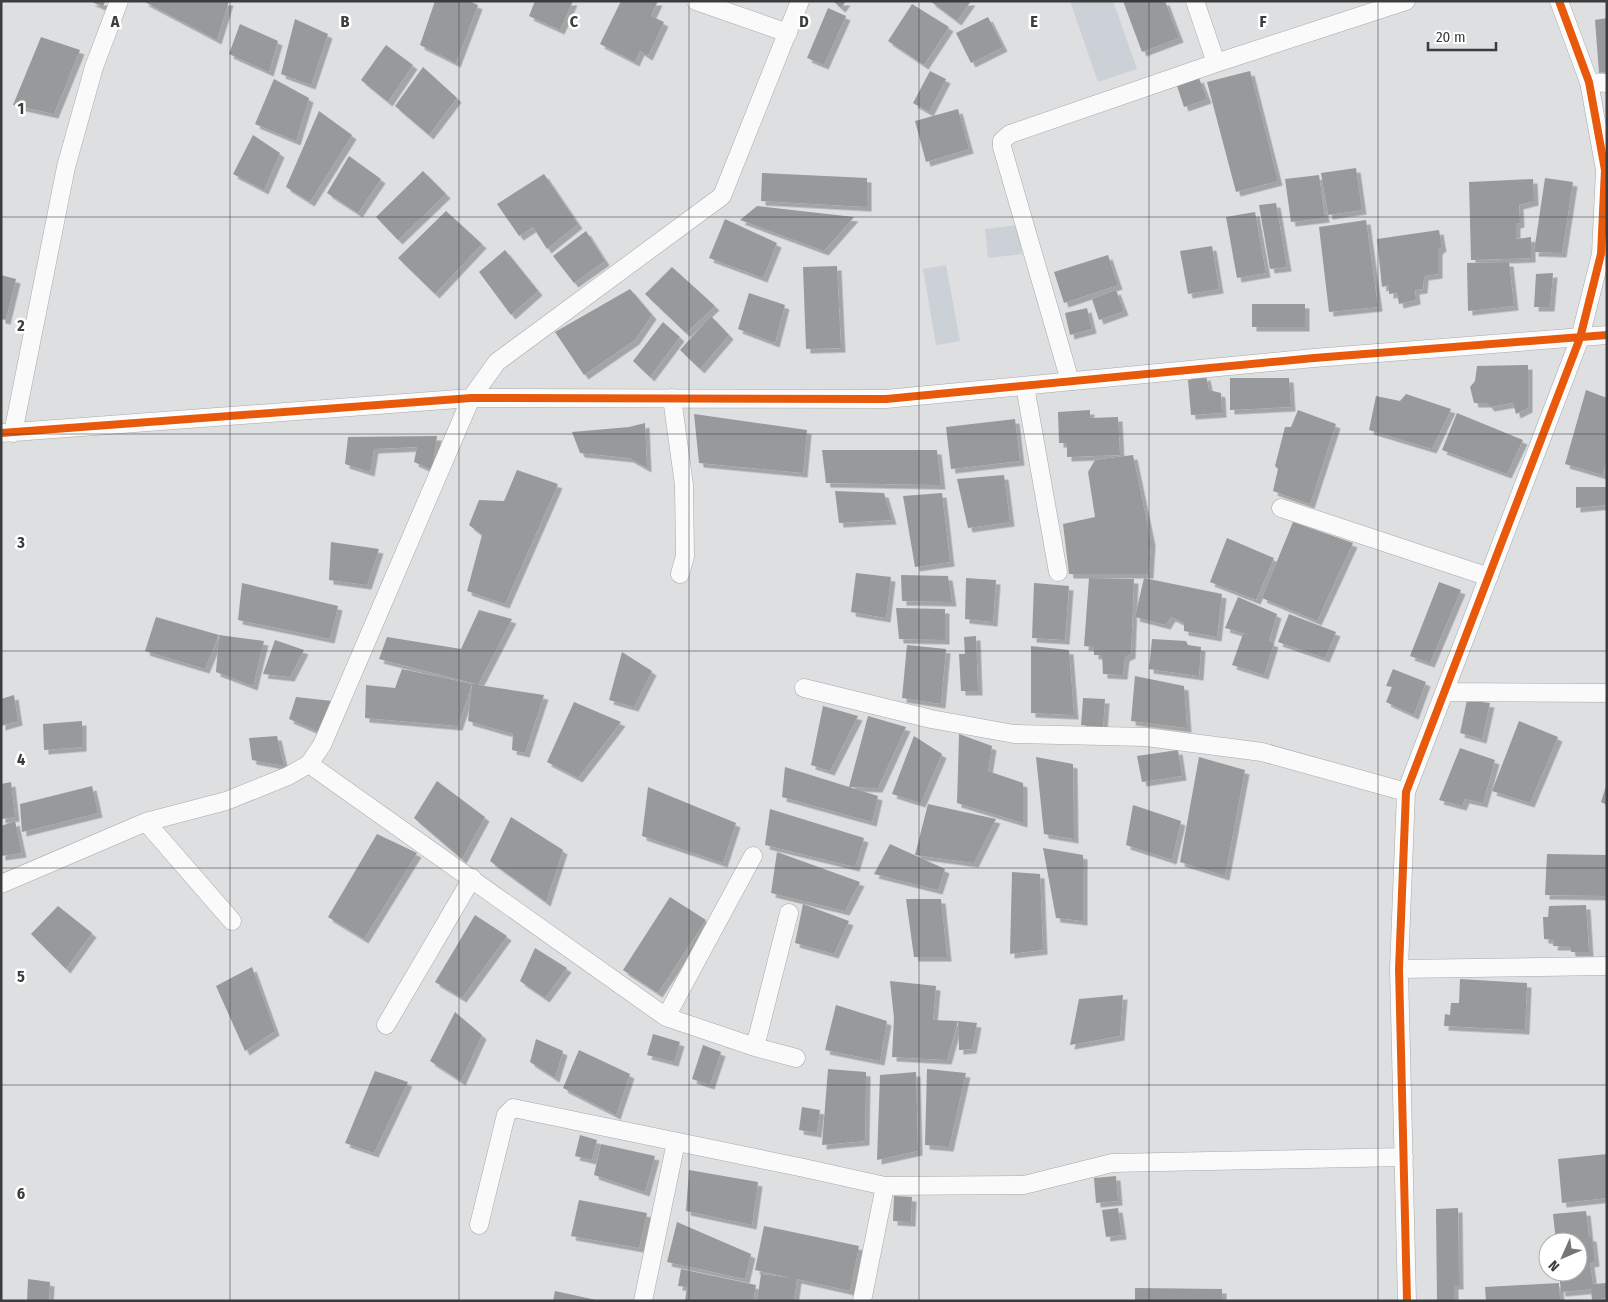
<svg xmlns="http://www.w3.org/2000/svg" width="1608" height="1302" font-family="'Fira Sans Condensed',sans-serif">
	<style>
		.built { fill: #cbd1d6 }
		.building { fill: #98999a; filter: url(#shadow) }
		.lines { fill: none; stroke-linecap: round; stroke-linejoin: round }
		.street-casing { stroke: #a7a8a9; stroke-width: 19 }
		.street { stroke: #fafafa; stroke-width: 18 }
		.cycleway-casing { stroke: #fff; stroke-width: 11 }
		.cycleway { stroke: #e8590c; stroke-width: 8 }
		.grid { fill: none; stroke: #3a3c3d; stroke-width: 1; stroke-opacity: 0.55 }
		.grid-label { font-size: 16px; text-anchor: middle; font-weight: bold; fill: #3a3c3d; stroke: #fff; stroke-width: 5; stroke-linejoin: round; paint-order: stroke }
	</style>
	<defs>
		<filter id="shadow"><feDropShadow dx="4.5" dy="4.5" stdDeviation="0" flood-color="#0004"/></filter>
	</defs>
	<rect width="100%" height="100%" fill="#dddfe1"/>
	<path class="built" d="M1070,1H1113L1137,69L1098,82Z
		M1019,225L1022,254L988,258L985,229Z
		M946,265L960,341L936,345L923,269Z"/>
	<path class="building" d="M90,1H105L103,7Z
		M143,1H229L217,40Z
		M435,1H469L478,5L456,63L420,45Z
		M535,1H573L560,30L529,16Z
		M621,1H658L651,16L664,22L648,56L640,51L635,62L600,44Z
		M833,1H846L841,8Z
		M930,1H971L957,21Z
		M1123,1H1165L1179,38L1142,52Z
		M912,4L949,27L924,65L888,41Z
		M828,8L846,16L824,65L807,58Z
		M988,17L1003,47L971,63L956,33Z
		M1607,18V72L1599,73L1595,20Z
		M295,19L328,34L311,85L281,74Z
		M240,24L278,41L269,72L229,54Z
		M41,37L80,50L54,114L13,105Z
		M386,45L413,65L388,102L361,80Z
		M423,67L457,98L429,135L395,106Z
		M930,71L946,79L929,112L913,103Z
		M1250,71L1278,181L1236,192L1207,82Z
		M1199,78L1207,99L1184,107L1177,86Z
		M274,79L309,98L296,141L255,124Z
		M958,109L969,149L926,162L915,121Z
		M319,111L352,135L310,202L286,187Z
		M253,135L280,153L264,190L233,174Z
		M349,156L381,179L358,213L327,193Z
		M1356,168L1362,210L1328,215L1321,173Z
		M423,171L446,194L398,240L376,217Z
		M762,173L867,178V207L761,201Z
		M544,174L578,224L547,249L533,227L519,236L497,204Z
		M1319,175L1325,218L1291,222L1285,179Z
		M1545,178L1573,182L1562,253L1534,252Z
		M1533,179L1534,201L1519,205L1520,223L1516,224V239L1531,237V258L1471,260L1469,182Z
		M1276,203L1287,267L1270,269L1259,205Z
		M757,206L854,217L824,251L740,220Z
		M446,211L482,244L435,294L398,258Z
		M1255,212L1266,273L1237,278L1226,217Z
		M725,219L777,243L763,278L709,258Z
		M1366,220L1378,307L1329,312L1319,227Z
		M1439,230L1442,247L1438,250V274L1424,276L1423,289L1415,290L1416,300L1399,304L1397,293L1389,294V285L1382,287L1377,239Z
		M586,231L605,261L574,283L553,256Z
		M1212,246L1219,289L1188,294L1180,251Z
		M505,250L538,291L511,315L479,272Z
		M1108,255L1118,285L1064,303L1054,272Z
		M1509,262L1514,306L1468,311L1467,263Z
		M837,266L841,348L806,349L803,267Z
		M672,267L715,306L686,333L645,294Z
		M1553,273L1550,307H1534L1536,274Z
		M1,275L16,279L6,320L1,319Z
		M630,289L652,315L635,340L584,375L555,332Z
		M1116,290L1124,311L1099,320L1092,299Z
		M749,293L785,305L775,343L738,329Z
		M1252,304H1305V327H1252Z
		M1087,308L1092,329L1070,335L1065,313Z
		M711,316L729,335L700,369L680,350Z
		M663,322L680,337L650,377L633,361Z
		M1528,365V408L1516,414L1513,403L1490,407L1487,403H1474L1470,387L1475,381L1477,366Z
		M1206,376L1209,390L1221,393L1222,413L1191,415L1188,380Z
		M1230,378H1289L1291,407L1230,410Z
		M1586,390L1607,398V461L1602,475L1565,464Z
		M1406,394L1451,409L1432,449L1369,430L1376,396L1400,401Z
		M1090,410V418L1118,417L1120,455L1067,457V443H1059L1058,412Z
		M1298,410L1336,424L1310,504L1273,491L1278,469L1275,466L1285,427H1291Z
		M1457,413L1523,440L1507,474L1442,450Z
		M694,414L807,430L803,473L699,463Z
		M1015,419L1020,461L951,469L946,427Z
		M645,423L647,468L629,458L580,453L572,432L629,427Z
		M437,436L432,470L414,462L417,447L374,449L370,472L345,464L348,437Z
		M822,450H937L941,485L826,483Z
		M1133,455L1151,541L1149,574H1069L1063,524L1095,517L1088,472L1095,460Z
		M517,470L558,484L505,604L467,591L482,535L469,525L479,500L504,501Z
		M1004,475L1010,522L968,528L957,479Z
		M1576,487H1607V505L1576,508Z
		M835,491L884,493L892,520L839,523Z
		M942,493L950,562L915,567L903,496Z
		M1293,522L1353,543L1317,621L1262,598Z
		M1227,538L1274,558L1256,600L1210,582Z
		M331,542L379,549L367,585L329,580Z
		M856,573L891,577L886,618L851,612Z
		M901,575L948,576L952,602L902,601Z
		M966,578L996,580L993,622L965,619Z
		M1089,578L1134,579L1131,654L1125,657L1123,675L1103,674L1102,655H1094V647L1084,646Z
		M1144,578L1222,594L1217,637L1184,631V623L1171,617L1166,625L1135,617Z
		M1439,582L1461,590L1430,663L1410,656Z
		M242,583L338,606L330,639L238,620Z
		M1034,583L1069,586L1065,640L1032,638Z
		M1238,597L1277,614L1269,641L1274,643L1264,675L1232,665L1243,634L1249,635L1225,628Z
		M896,608L945,609V640L899,639Z
		M479,610L512,619L478,685L544,695L525,753L512,750L513,734L468,721L472,684H476L379,659L387,637L461,649Z
		M1289,614L1336,632L1325,658L1278,642Z
		M156,617L219,635L205,669L145,651Z
		M219,635L264,641L253,686L216,672Z
		M976,636L978,691H961L959,654H965L964,637Z
		M1152,639L1186,641L1188,645L1201,647L1199,676L1149,669Z
		M275,640L304,650L290,677L263,674Z
		M907,645L946,649L941,704L902,698Z
		M1031,646L1069,650L1074,715L1031,713Z
		M622,652L652,671L634,707L609,700Z
		M402,669L472,684L458,726L365,718L366,685L395,688Z
		M1393,669L1426,682L1414,715L1386,702L1392,687L1386,686Z
		M1135,676L1184,686L1187,728L1131,721Z
		M14,695L18,721L1,726V699Z
		M296,697L332,701L319,732L289,719Z
		M1083,698L1105,699L1103,728L1081,725Z
		M1467,700L1490,703L1482,739L1460,733Z
		M574,702L621,722L578,778L547,762Z
		M823,706L858,716L830,771L811,765Z
		M868,716L906,727L878,788L849,787Z
		M82,721V747L44,750L43,724Z
		M1519,721L1558,737L1530,803L1492,791Z
		M959,734L992,746L988,771L1023,783V823L957,803Z
		M277,736L284,766L252,760L249,738Z
		M914,736L942,754L921,803L892,794Z
		M1460,748L1495,760L1483,803L1465,799L1462,806L1439,800Z
		M1178,750L1182,776L1142,782L1137,756Z
		M1036,757L1073,764L1074,839L1044,834Z
		M1199,757L1245,770L1225,876L1180,862Z
		M785,767L878,796L872,822L782,797Z
		M437,781L485,817L462,859L414,818Z
		M11,782L15,817L1,819V784Z
		M92,786L98,813L22,832L20,804Z
		M1606,786H1607V805L1601,802Z
		M648,787L736,823L723,863L642,836Z
		M928,804L996,819L974,863L915,855Z
		M1133,805L1181,821L1172,860L1126,845Z
		M770,809L864,838L855,867L765,845Z
		M511,817L563,850L546,902L490,861Z
		M15,821L22,853L1,856V826Z
		M377,834L417,853L364,939L328,917Z
		M890,844L945,869L938,890L874,874Z
		M1043,848L1083,855V921L1056,918Z
		M777,852L860,882L845,911L771,893Z
		M1547,854L1607,855V896L1545,895Z
		M1012,872L1040,874L1043,950L1010,954Z
		M670,897L706,920L658,993L623,970Z
		M906,899H941L947,957H914Z
		M803,904L849,921L834,954L795,943Z
		M1586,905L1589,952H1571L1570,946H1553L1554,940L1544,939L1543,917H1548L1549,906Z
		M58,906L92,933L66,969L31,934Z
		M475,915L507,936L462,998L435,982Z
		M535,948L567,968L545,998L520,981Z
		M252,967L275,1031L245,1051L216,986Z
		M1460,979L1527,983L1525,1030L1444,1026L1445,1014L1450,1015L1451,1003H1459Z
		M890,981L936,986L933,1020L958,1021L947,1060L892,1057L894,1018Z
		M1123,995L1120,1036L1070,1045L1079,999Z
		M836,1005L887,1021L880,1061L825,1050Z
		M455,1012L482,1035L461,1081L430,1061Z
		M958,1021L977,1023L972,1049L959,1050Z
		M653,1034L680,1042L674,1062L647,1055Z
		M536,1039L563,1051L555,1078L530,1062Z
		M703,1045L721,1052L710,1085L692,1079Z
		M579,1050L630,1074L616,1115L563,1088Z
		M828,1069L866,1072L865,1141L822,1145Z
		M927,1069L966,1073L949,1147L925,1145Z
		M375,1071L408,1082L374,1153L345,1143Z
		M916,1072L918,1151L877,1160L880,1075Z
		M802,1107L820,1110L817,1133L799,1130Z
		M580,1135L597,1140L592,1160L575,1156Z
		M601,1144L655,1156L645,1192L594,1175Z
		M1607,1154V1198L1562,1203L1558,1159Z
		M689,1170L758,1182L752,1225L686,1211Z
		M1116,1176L1118,1201L1096,1203L1094,1178Z
		M894,1196L912,1197L911,1222L893,1221Z
		M579,1200L647,1213L639,1248L571,1236Z
		M1118,1208L1122,1235L1106,1237L1102,1210Z
		M1458,1208L1459,1285H1454V1301H1437L1436,1209Z
		M1586,1211L1589,1237H1592L1595,1262L1590,1263L1593,1284L1607,1283V1298L1592,1300L1591,1290L1594,1289L1561,1292L1559,1272H1578V1242H1556L1553,1214Z
		M677,1222L751,1254L745,1279L667,1262Z
		M764,1226L859,1246L850,1291L797,1279L794,1301H757L761,1274L791,1278L755,1270Z
		M681,1269L756,1285L753,1301H685L687,1287L678,1286Z
		M28,1279L50,1282L49,1301H27Z
		M1559,1283L1560,1301H1486L1485,1287Z
		M1135,1288L1222,1289V1301H1135Z
		M555,1291L596,1300V1301H553Z"/>
	<g class="lines">
		<defs>
			<path id="street" d="M696,1L788,33
				M1195,1L1216,63
				M1589,82L1607,83
				M1070,381L1002,147V141L1010,134L1216,63L1406,1
				M1025,386L1058,572
				M672,398L684,485L685,556L680,574
				M1,433L471,398L886,399L1314,358L1607,335
				M13,433L66,167L94,67L119,1
				M1281,508L1489,577
				M804,688L931,719L1014,734L1146,737L1262,752L1406,792
				M1445,692L1607,693
				M309,764L666,1017L755,1047L796,1058
				M146,822L232,921
				M1,884L146,822L226,801L288,776L309,764L322,745L471,398L497,362L722,196L800,1
				M1399,969L1607,966
				M666,1017L753,856
				M386,1025L472,878
				M755,1047L789,913
				M479,1225L506,1115L513,1108L804,1168L885,1186L1024,1185L1112,1163L1404,1157
				M643,1301L676,1142
				M862,1301L885,1186
				M1407,1301L1399,969L1406,792L1580,338L1601,254L1605,170L1589,82L1559,1"/>
		</defs>
		<use href="#street" class="street-casing"/>
		<use href="#street" class="street"/>
		<defs>
			<path id="cycleway" d="M1,433L471,398L886,399L1314,358L1607,335
				M1407,1301L1399,969L1406,792L1580,338L1601,254L1605,170L1589,82L1559,1"/>
		</defs>
		<use href="#cycleway" class="cycleway-casing"/>
		<use href="#cycleway" class="cycleway"/>
	</g>
	<path class="grid" d="M230,1V1301M459,1V1301M689,1V1301M919,1V1301M1149,1V1301M1378,1V1301M1,217H1607M1,434H1607M1,651H1607M1,868H1607M1,1085H1607"/>
	<g class="grid-label">
		<text x="115" y="27">A</text>
		<text x="345" y="27">B</text>
		<text x="574" y="27">C</text>
		<text x="804" y="27">D</text>
		<text x="1034" y="27">E</text>
		<text x="1263" y="27">F</text>
		<text x="21" y="114">1</text>
		<text x="21" y="331">2</text>
		<text x="21" y="548">3</text>
		<text x="21" y="765">4</text>
		<text x="21" y="982">5</text>
		<text x="21" y="1199">6</text>
	</g>
	<rect width="1608" height="1302" fill="none" stroke="#3a3c3d" stroke-width="5"/>
	<g transform="translate(1563 1257) rotate(225)"><circle r="24" fill="#ffffff" stroke="#b0b1b1"/>
	<path d="M0-4L9 19L0 12L-9 19Z" fill="#737576"/>
	<text y="-8" font-size="14" font-weight="bold" text-anchor="middle" fill="#3a3c3d">N</text>
	</g>
	<path d="M1428 42v8h68v-8" fill="none" stroke="#3a3c3d" stroke-width="2.5"/>
	<text x="1436" y="42" font-size="15" fill="#3a3c3d" stroke="#ffffff" stroke-width="4" paint-order="stroke">20 m</text>
</svg>
